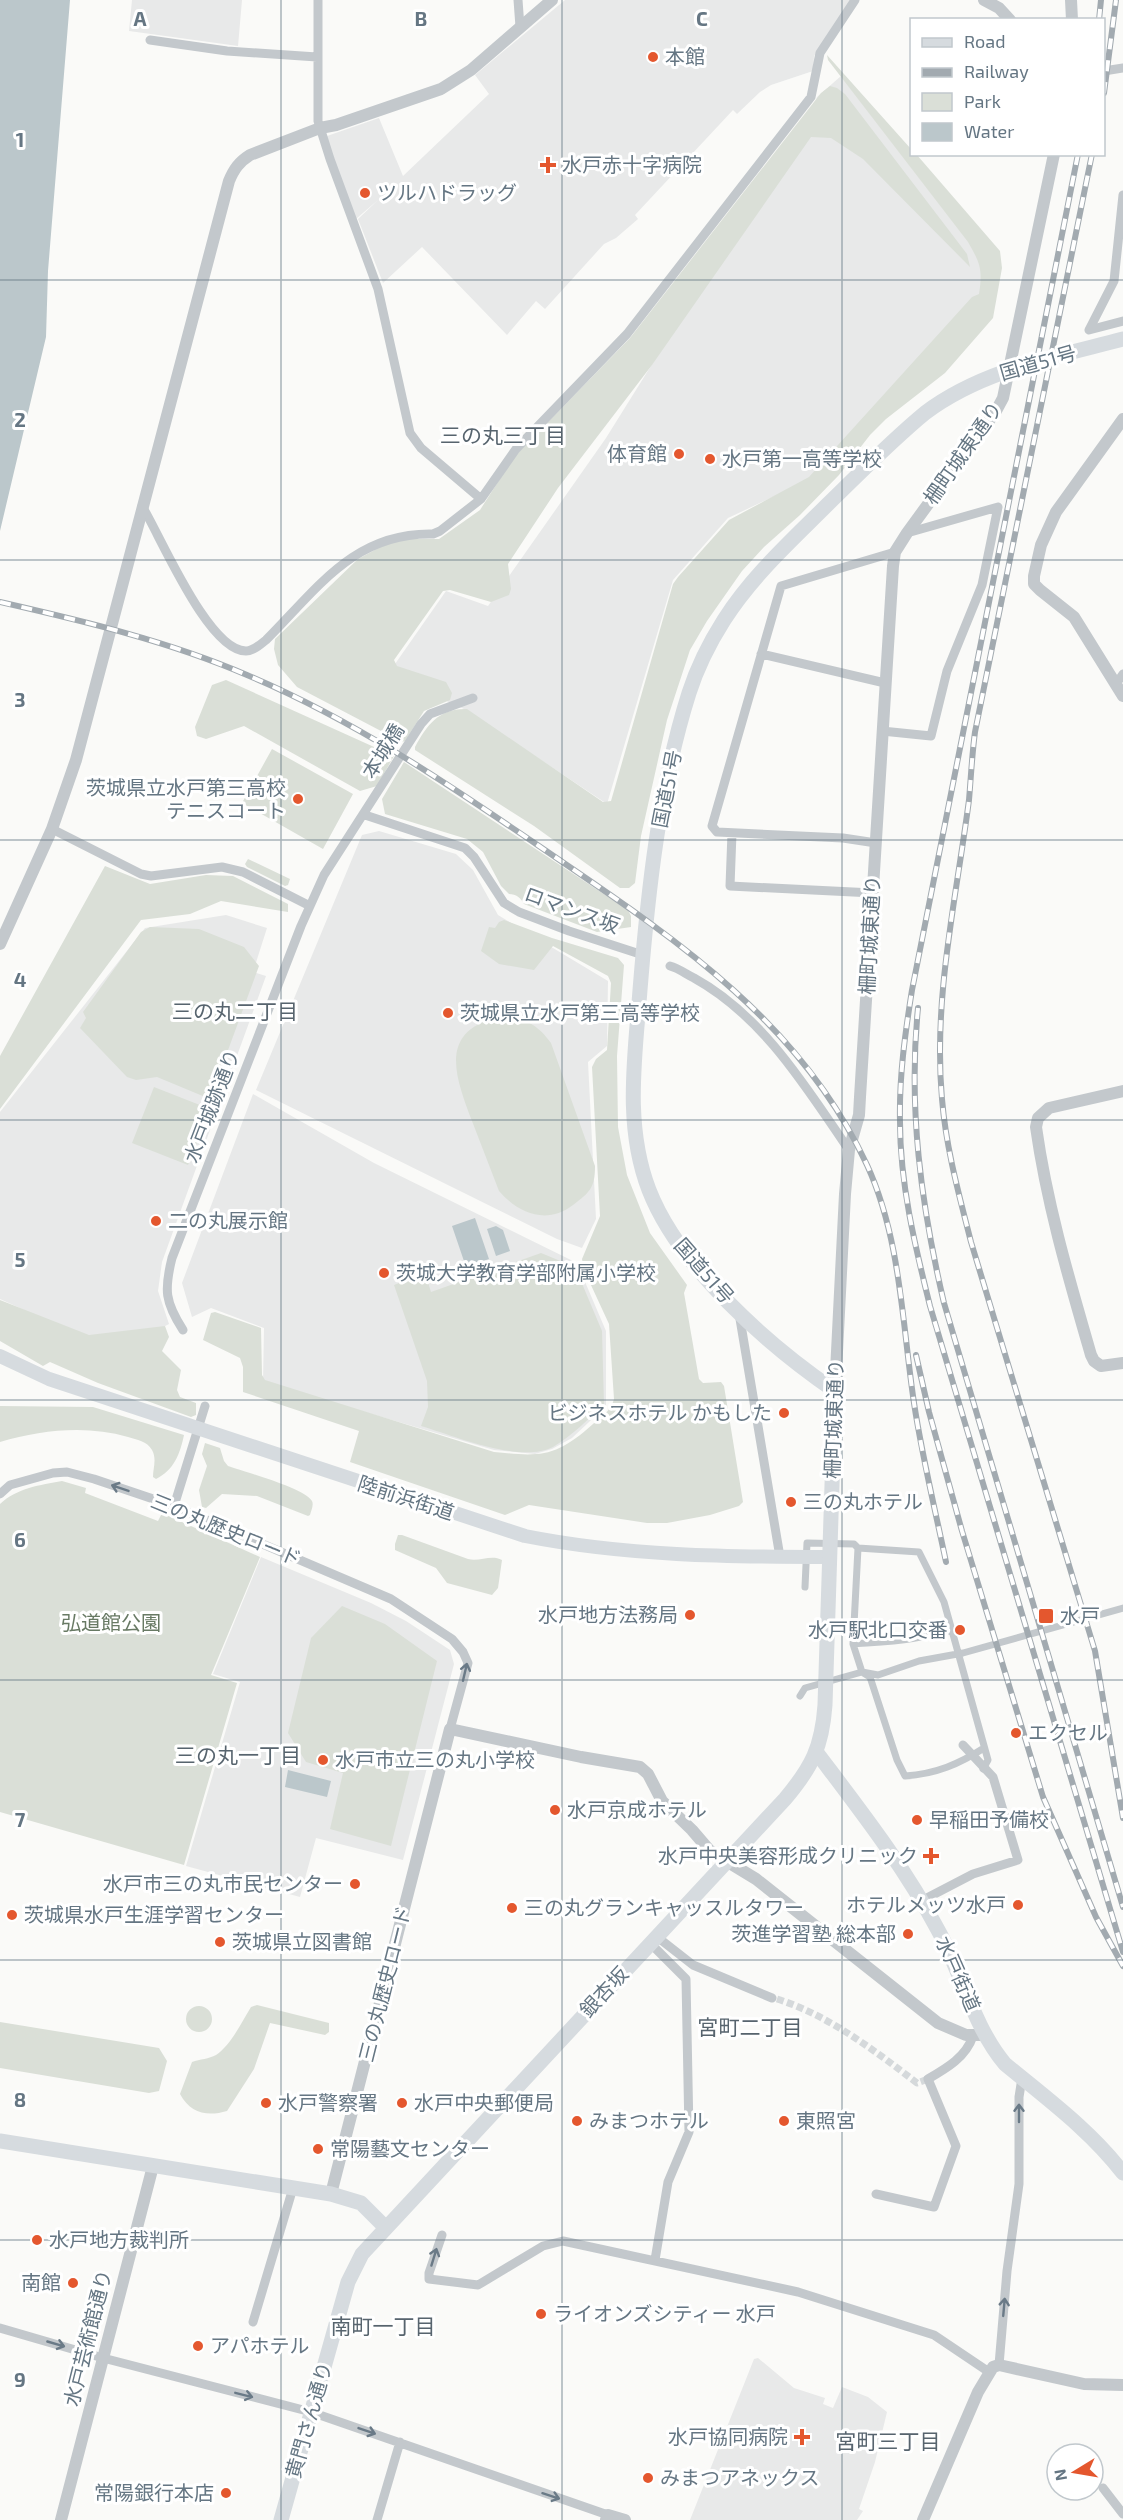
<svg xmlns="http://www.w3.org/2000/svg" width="1123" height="2520" font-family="'Exo 2','Noto Sans JP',sans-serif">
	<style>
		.built { fill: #e8e9e9 }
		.green { fill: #dadfd7 }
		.water { fill: #bbc7cb }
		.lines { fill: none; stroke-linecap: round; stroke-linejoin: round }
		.pedestrian-tunnel { stroke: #d5d9db; stroke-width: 7; stroke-dasharray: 7 3.5; stroke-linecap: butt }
		.pedestrian { stroke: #c3c8cc; stroke-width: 7 }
		.minor { stroke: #c3c8cc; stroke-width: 9 }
		.tertiary { stroke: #c3c8cc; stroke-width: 12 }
		.secondary { stroke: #d6dbdf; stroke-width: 14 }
		.primary { stroke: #d6dbdf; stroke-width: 15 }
		.trunk { stroke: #d6dbdf; stroke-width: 15 }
		.rail-casing { stroke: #a2aab0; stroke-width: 6 }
		.rail { stroke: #fff; stroke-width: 4; stroke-dasharray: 11; stroke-linecap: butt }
		.oneway { stroke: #6a7a87 }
		.grid { fill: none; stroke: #657683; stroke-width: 1.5; stroke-opacity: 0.55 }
		.poi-dot { fill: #e4572e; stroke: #fff; stroke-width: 2 }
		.labels { text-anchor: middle; stroke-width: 6; stroke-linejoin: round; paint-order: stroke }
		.poi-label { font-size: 20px; fill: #657683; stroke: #fff; text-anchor: start }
		.street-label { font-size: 20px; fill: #657683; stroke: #fff }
		.park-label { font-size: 20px; fill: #687a64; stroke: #fff }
		.neighbourhood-label { font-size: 21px; fill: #57646e; stroke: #fff }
		.grid-label { font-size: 20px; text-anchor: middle; font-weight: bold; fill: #657683; stroke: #fff; stroke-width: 6; stroke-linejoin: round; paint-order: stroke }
	</style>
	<rect width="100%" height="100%" fill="#fafaf8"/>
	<path class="built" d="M132,0H242L238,46L129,31Z
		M565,0H852L814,56L813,71L771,85L760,92L737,114L733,110L635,215L638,219L616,238L604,244L545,309L536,301L507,335L422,247L383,283L358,219L378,200L356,219L333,162L327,136L379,118L403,176L489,94L475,75Z
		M841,76L981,258L985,272L980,301L809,480L728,518L673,580L607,804L466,710L388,674L446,591L488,606L606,438L815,103L817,97Z
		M379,831L456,854L473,870L498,915L608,981L607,1046L588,1062L596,1219L582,1248L557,1239L256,1090L362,835Z
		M226,915L267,928L253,972L266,976L162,1262L158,1291L169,1324L141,1339L97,1343L0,1299V1112L145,928Z
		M253,1094L374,1163L577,1263L606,1331V1406L572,1438L552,1449L535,1454L494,1450L263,1382L264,1328L211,1308L192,1317L182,1283Z
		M261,1557L371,1603L406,1621L450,1650L454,1664L403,1860L316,1838L300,1897L186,1866L240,1682L213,1674Z
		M758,2358L794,2388L825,2398L823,2404L833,2408L842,2387L868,2397L887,2412L875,2462L859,2509L863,2511L857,2520H690L754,2359Z"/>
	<path class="green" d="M827,55L911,149L912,154L917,155L1000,251L1002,268L993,318L945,373L886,419L870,435L839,475L800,515L764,547L742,571L707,621L690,650L667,720L641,836L635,883L629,888H620L534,826L415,750V747C427,725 439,708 467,709L603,802L611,801L673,584L678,577L729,520L809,477L972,297L979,294C983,269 980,263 968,242L828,60Z
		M830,86L837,88L845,94L967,254L970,267L863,159L831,138L811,137L652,365L558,488L508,564L511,589L509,595L491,602L450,590L443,591L394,660L397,666L446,682L452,693L450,700L424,711L405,741L402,742L297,687L278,665L274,649L275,639L358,559L386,544L407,539H439L480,510L514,457L630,338L821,93Z
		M226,680L394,756L377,786L360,791L244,726L206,739L197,736L195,727L212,685Z
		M272,749L353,794L323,849L242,803Z
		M404,762L628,910L631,916V927L597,932L524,904C521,898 516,894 509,894L501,886L483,852L467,839L385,814L382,799Z
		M248,859L290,879L288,885L285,886L247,867L245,864Z
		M105,866L150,884L206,875L233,876L288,904V912L221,901L190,914L141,920L0,1109V1056Z
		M504,920L552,938L618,958L624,965L617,1056L618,1127L627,1175L650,1233L687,1285L684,1293L699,1379L703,1383L721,1382L724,1386L743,1502L739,1506L710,1515L667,1523H647L529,1505L505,1515L350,1462L359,1431L243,1392V1367L240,1358L203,1340L211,1313L215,1312L261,1328L262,1375L265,1380L494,1452C542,1457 556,1457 593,1424C602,1416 611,1411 614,1399L609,1324L584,1270L582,1259L600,1216L592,1067L596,1059L607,1050L611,983L608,976L553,946L534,970L499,964L481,951L489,927L495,928L499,922Z
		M150,927L199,929L244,947L259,966L210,1099L157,1077L136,1080L127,1077L80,1028L86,1018L83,1012L141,932Z
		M498,1017C523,1017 537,1023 551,1043L595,1166C595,1188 590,1192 573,1205C547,1225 519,1214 499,1191C490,1168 481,1144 472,1121C456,1078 437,1032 498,1017Z
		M154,1087L210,1109L188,1165L132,1143Z
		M541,1253L575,1267L602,1331L604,1405C588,1419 572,1436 553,1447C520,1464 455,1436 421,1426L428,1407L427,1381L394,1285L425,1273L431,1292Z
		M0,1300L89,1335L165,1326L169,1337L162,1351L181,1370L177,1390L180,1397L196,1403V1415L191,1417L98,1383L50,1362L43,1366L0,1341Z
		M0,1406L93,1407L184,1435C180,1454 174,1470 156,1479L153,1477C153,1468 157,1459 152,1450C147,1441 137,1440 128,1437C86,1425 42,1430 0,1442Z
		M205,1443L220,1448L224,1461L228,1466C245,1472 304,1488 312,1501C314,1505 311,1511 310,1515L308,1516L257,1496L222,1494L206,1508L202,1507L199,1490L207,1466L202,1454Z
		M62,1481L86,1488L85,1493L158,1521L162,1513L260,1557L211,1675L237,1683L184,1865L0,1812V1504C17,1488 40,1485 62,1481Z
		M398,1535H402L468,1559C480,1562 491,1554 502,1560L498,1588L492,1595L447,1583L436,1568L395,1550V1544Z
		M342,1606L385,1624L437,1661L391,1846L330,1829L343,1773L306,1762L288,1733L311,1638Z
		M257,2005L329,2023V2032L325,2035L270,2023L254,2069L227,2111C207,2117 190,2113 180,2094L192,2062C200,2059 209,2059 216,2055C231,2045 241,2023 251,2007Z
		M186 2019a13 13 0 1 1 26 0a13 13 0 1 1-26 0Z
		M0,2022L159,2048L167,2061L159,2091L149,2093L0,2068Z"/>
	<path class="water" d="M0,0H70L48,271L46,337L0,531Z
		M475,1218L489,1259L466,1267L452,1226Z
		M496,1226L503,1230L510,1251L496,1256L487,1229Z
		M288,1770L331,1781L327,1797L285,1787Z"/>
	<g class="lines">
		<path class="pedestrian-tunnel" d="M777,1999C828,2015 874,2050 917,2083L928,2079"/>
		<path class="pedestrian" d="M805,1587L807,1543L854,1544L858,1548
			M853,1644C874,1642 934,1641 946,1626L951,1632
			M800,1696L805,1688L862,1672L878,1675L919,1661L963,1653L1123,1608
			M983,1769L988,1760L944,1602L919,1552L858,1548L853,1644L862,1672L870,1677L897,1760L905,1776C936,1774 959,1764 984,1748"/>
		<path class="minor" d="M318,0V121L330,159L378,289L410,433L421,448L481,499
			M518,0L520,27
			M150,40L227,51L317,57
			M1104,71L1123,68
			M1123,195L1114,281L1089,330L1123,321
			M142,506C160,535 208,651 246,651C253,651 260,645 266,640C317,589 354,532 433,534L440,531L481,499L516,449L627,334L811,97L820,53L855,0
			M761,654L885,683
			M1116,684L1123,674
			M882,731L931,736L947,671L982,585L998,507L907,533
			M365,815L465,848L474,857L504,903L519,912L569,931L643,955
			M52,829L141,874L151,876L222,867L243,872L310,906
			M732,833L730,886L873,893
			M876,843L843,838L717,832L712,826L781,586L895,552
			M670,966C678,968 686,974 694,978C763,1016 806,1087 849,1150
			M739,1313L780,1557
			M183,1330C165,1302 164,1290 172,1258L301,926L324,875L421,724L430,714L473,698
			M0,1494L10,1485L53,1473L67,1472L94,1479L174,1506L391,1599L452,1639L463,1652L468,1663L450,1729
			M174,1506L205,1406
			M923,1900L973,1874L1018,1860L993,1777L963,1745
			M656,1936L693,1965L772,1998
			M650,1943L686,1979L689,2132L668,2182L655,2260
			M876,2194L934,2207L956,2146L928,2079C947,2068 966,2057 973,2036
			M442,2235L429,2273V2279L478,2285L543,2246L563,2241L798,2292L934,2335L989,2372
			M253,2322L293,2188
			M0,2328L103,2358L311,2412L608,2515
			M999,2365L1007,2271L1019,2184V2097L1022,2078
			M1103,2488L1123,2514
			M377,2520L400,2442"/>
		<path class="tertiary" d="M984,0L999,8L1010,20
			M1071,0L1072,20
			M1123,419L1056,512L1041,545L1034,576V584L1040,590L1074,617L1123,696
			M0,944L52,829L76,760L229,181C234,169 239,162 250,155L320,128L336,125L441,89L471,70L552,0
			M1123,1091L1049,1108L1038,1118L1036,1127C1047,1205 1069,1279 1091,1355L1094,1361L1101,1366L1123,1363
			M835,1391L845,1194L849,1150L859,1115L860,1097L893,566L895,552L907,533L996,411L1003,398L1054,154
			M331,2194L450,1729L581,1757L640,1767L648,1774L662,1801L692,1830L710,1851L756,1879L938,2023L966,2035H985
			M61,2520L153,2166
			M606,2520L608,2515L625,2520
			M923,2520L978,2392L993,2367L999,2365L1084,2384L1123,2385"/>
		<path class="secondary" d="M0,1356L49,1379L525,1536C626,1556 727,1557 829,1557"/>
		<path class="primary" d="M817,1753C860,1810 904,1866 938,1930C962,1973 973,2026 1005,2064C1046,2098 1090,2130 1123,2173"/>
		<path class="trunk" d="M0,2141L331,2194L361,2203L385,2227
			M281,2520L348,2282L362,2254L785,1799C812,1767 822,1747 825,1705L835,1391C768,1345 679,1267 649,1190C624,1125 635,1057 640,990C648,891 659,788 689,693C697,668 710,642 724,620C752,576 791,541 828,504C860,473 891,441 925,413C982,370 1055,357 1123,339"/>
		<defs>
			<path id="rail" d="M1099,20L1101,0
				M1104,93L1116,0
				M1078,154L912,990C905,1034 899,1077 900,1122C900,1184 915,1246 930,1306L1123,1952
				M1092,154L975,732C972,754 971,777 969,800C956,900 933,998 942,1099C946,1148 959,1195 971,1242L1095,1651L1123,1818
				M0,602C83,621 168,641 247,675C352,719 445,782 539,846C668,934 799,1018 867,1165C901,1239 902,1323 914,1403C922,1456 935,1509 946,1562
				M918,1008C908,1108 921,1205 944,1303L1123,1907
				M916,1355L929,1412L962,1531L1043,1797L1096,1917L1123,1966"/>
		</defs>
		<use href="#rail" class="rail-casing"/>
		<use href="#rail" class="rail"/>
	</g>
	<defs><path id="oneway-shaft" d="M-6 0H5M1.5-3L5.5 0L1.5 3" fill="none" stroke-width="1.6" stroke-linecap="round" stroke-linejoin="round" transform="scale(1.5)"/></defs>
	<g class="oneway">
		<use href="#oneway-shaft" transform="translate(120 1488) rotate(-161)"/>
		<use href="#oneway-shaft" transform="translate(465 1672) rotate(-77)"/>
		<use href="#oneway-shaft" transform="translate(1019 2113) rotate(-90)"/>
		<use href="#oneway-shaft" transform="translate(434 2257) rotate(-73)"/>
		<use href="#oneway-shaft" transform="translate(1004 2307) rotate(-85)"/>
		<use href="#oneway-shaft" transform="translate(56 2344) rotate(16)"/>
		<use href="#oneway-shaft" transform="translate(244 2395) rotate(14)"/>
		<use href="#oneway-shaft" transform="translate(367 2431) rotate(19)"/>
		<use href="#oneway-shaft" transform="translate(551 2496) rotate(18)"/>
	</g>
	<path class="grid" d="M281,0V2520M562,0V2520M842,0V2520M0,280H1123M0,560H1123M0,840H1123M0,1120H1123M0,1400H1123M0,1680H1123M0,1960H1123M0,2240H1123"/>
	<g class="poi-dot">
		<circle cx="653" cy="57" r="6"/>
		<path d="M545 156h6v6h6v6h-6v6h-6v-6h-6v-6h6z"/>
		<circle cx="365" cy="193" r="6"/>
		<circle cx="679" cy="454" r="6"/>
		<circle cx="710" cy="459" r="6"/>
		<circle cx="298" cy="799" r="6"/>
		<circle cx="448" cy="1013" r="6"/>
		<circle cx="156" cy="1221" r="6"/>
		<circle cx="384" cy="1273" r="6"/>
		<circle cx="784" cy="1413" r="6"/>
		<circle cx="791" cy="1502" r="6"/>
		<circle cx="690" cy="1615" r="6"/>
		<rect x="1038" y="1608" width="16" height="16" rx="3"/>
		<circle cx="960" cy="1630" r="6"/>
		<circle cx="1016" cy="1733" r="6"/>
		<circle cx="323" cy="1760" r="6"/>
		<circle cx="555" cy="1810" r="6"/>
		<circle cx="917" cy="1820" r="6"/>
		<path d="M928 1847h6v6h6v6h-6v6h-6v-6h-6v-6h6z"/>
		<circle cx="355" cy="1884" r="6"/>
		<circle cx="1018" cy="1905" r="6"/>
		<circle cx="512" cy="1908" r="6"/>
		<circle cx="12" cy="1915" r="6"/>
		<circle cx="908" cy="1934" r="6"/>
		<circle cx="220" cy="1942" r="6"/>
		<circle cx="266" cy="2103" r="6"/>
		<circle cx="402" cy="2103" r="6"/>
		<circle cx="577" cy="2121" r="6"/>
		<circle cx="784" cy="2121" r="6"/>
		<circle cx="318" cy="2149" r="6"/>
		<circle cx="37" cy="2240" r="6"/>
		<circle cx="73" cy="2283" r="6"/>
		<circle cx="541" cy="2314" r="6"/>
		<circle cx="198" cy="2346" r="6"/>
		<path d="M799 2428h6v6h6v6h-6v6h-6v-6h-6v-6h6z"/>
		<circle cx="648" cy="2478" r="6"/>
		<circle cx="226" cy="2493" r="6"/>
	</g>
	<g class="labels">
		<g class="poi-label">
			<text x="665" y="64">本館</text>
			<text x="562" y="172">水戸赤十字病院</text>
			<text x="377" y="200">ツルハドラッグ</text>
			<text x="667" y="461" text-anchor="end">体育館</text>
			<text x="722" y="466">水戸第一高等学校</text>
			<text x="286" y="795" text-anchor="end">茨城県立水戸第三高校<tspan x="286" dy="23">テニスコート</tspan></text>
			<text x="460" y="1020">茨城県立水戸第三高等学校</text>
			<text x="168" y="1228">二の丸展示館</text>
			<text x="396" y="1280">茨城大学教育学部附属小学校</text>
			<text x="772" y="1420" text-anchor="end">ビジネスホテル かもした</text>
			<text x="803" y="1509">三の丸ホテル</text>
			<text x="678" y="1622" text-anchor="end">水戸地方法務局</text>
			<text x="1060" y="1623">水戸</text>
			<text x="948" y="1637" text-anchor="end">水戸駅北口交番</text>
			<text x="1028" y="1740">エクセル</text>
			<text x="335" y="1767">水戸市立三の丸小学校</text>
			<text x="567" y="1817">水戸京成ホテル</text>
			<text x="929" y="1827">早稲田予備校</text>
			<text x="918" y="1863" text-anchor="end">水戸中央美容形成クリニック</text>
			<text x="343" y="1891" text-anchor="end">水戸市三の丸市民センター</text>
			<text x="1006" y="1912" text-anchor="end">ホテルメッツ水戸</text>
			<text x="524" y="1915">三の丸グランキャッスルタワー</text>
			<text x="24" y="1922">茨城県水戸生涯学習センター</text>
			<text x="896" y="1941" text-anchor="end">茨進学習塾 総本部</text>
			<text x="232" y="1949">茨城県立図書館</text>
			<text x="278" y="2110">水戸警察署</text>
			<text x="414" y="2110">水戸中央郵便局</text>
			<text x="589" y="2128">みまつホテル</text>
			<text x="796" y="2128">東照宮</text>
			<text x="330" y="2156">常陽藝文センター</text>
			<text x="49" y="2247">水戸地方裁判所</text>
			<text x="61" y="2290" text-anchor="end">南館</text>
			<text x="553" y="2321">ライオンズシティー 水戸</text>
			<text x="210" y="2353">アパホテル</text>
			<text x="788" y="2444" text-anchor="end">水戸協同病院</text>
			<text x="660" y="2485">みまつアネックス</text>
			<text x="214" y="2500" text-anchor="end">常陽銀行本店</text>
		</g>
		<g class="street-label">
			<text transform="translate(1038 363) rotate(-16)" y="7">国道51号</text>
			<text transform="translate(963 453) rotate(-55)" y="7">柵町城東通り</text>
			<text transform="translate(383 751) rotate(-58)" y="7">本城橋</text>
			<text transform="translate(667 789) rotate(-79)" y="7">国道51号</text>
			<text transform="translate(572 910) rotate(20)" y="7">ロマンス坂</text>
			<text transform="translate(870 935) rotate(-87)" y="7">柵町城東通り</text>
			<text transform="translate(212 1106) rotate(-69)" y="7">水戸城跡通り</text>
			<text transform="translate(704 1271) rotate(49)" y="7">国道51号</text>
			<text transform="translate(834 1419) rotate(-88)" y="7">柵町城東通り</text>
			<text transform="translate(406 1498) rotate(18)" y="7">陸前浜街道</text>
			<text transform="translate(226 1530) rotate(22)" y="7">三の丸歴史ロード</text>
			<text transform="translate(958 1974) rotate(66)" y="7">水戸街道</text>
			<text transform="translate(385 1984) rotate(-76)" y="7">三の丸歴史ロード</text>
			<text transform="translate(604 1992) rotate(-47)" y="7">銀杏坂</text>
			<text transform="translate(88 2338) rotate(-76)" y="7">水戸芸術館通り</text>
			<text transform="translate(309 2420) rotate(-74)" y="7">黄門さん通り</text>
		</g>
		<g class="park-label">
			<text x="111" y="1630">弘道館公園</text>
		</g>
		<g class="neighbourhood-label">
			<text x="503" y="443">三の丸三丁目</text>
			<text x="235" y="1019">三の丸二丁目</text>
			<text x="238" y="1763">三の丸一丁目</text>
			<text x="750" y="2035">宮町二丁目</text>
			<text x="383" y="2334">南町一丁目</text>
			<text x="888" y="2449">宮町三丁目</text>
		</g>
	</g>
	<g class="grid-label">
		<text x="140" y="26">A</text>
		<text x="421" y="26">B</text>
		<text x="702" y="26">C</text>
		<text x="20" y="147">1</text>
		<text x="20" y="427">2</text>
		<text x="20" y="707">3</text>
		<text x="20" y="987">4</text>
		<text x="20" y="1267">5</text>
		<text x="20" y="1547">6</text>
		<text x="20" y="1827">7</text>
		<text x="20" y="2107">8</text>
		<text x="20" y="2387">9</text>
	</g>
	<rect x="910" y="18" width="195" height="138" fill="#ffffff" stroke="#c1c8cd" stroke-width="1.5"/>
	<rect x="922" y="38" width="30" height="9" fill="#d6dbdf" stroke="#c1c8cd" stroke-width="1.5"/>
	<text x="964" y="48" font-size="18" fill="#657683">Road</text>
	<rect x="922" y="68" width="30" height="9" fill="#a2aab0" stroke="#c1c8cd" stroke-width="1.5"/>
	<text x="964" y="78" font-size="18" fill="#657683">Railway</text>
	<rect x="922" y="93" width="30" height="18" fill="#dadfd7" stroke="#c1c8cd" stroke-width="1.5"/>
	<text x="964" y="108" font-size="18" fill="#657683">Park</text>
	<rect x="922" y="123" width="30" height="18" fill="#bbc7cb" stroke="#c1c8cd" stroke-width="1.5"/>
	<text x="964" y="138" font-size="18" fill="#657683">Water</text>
	<g transform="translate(1075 2472) rotate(259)"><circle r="28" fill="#ffffff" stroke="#c1c8cd" stroke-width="1.5"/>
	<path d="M0-4.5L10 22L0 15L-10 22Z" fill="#e4572e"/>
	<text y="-9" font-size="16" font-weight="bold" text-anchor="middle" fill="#657683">N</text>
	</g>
</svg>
